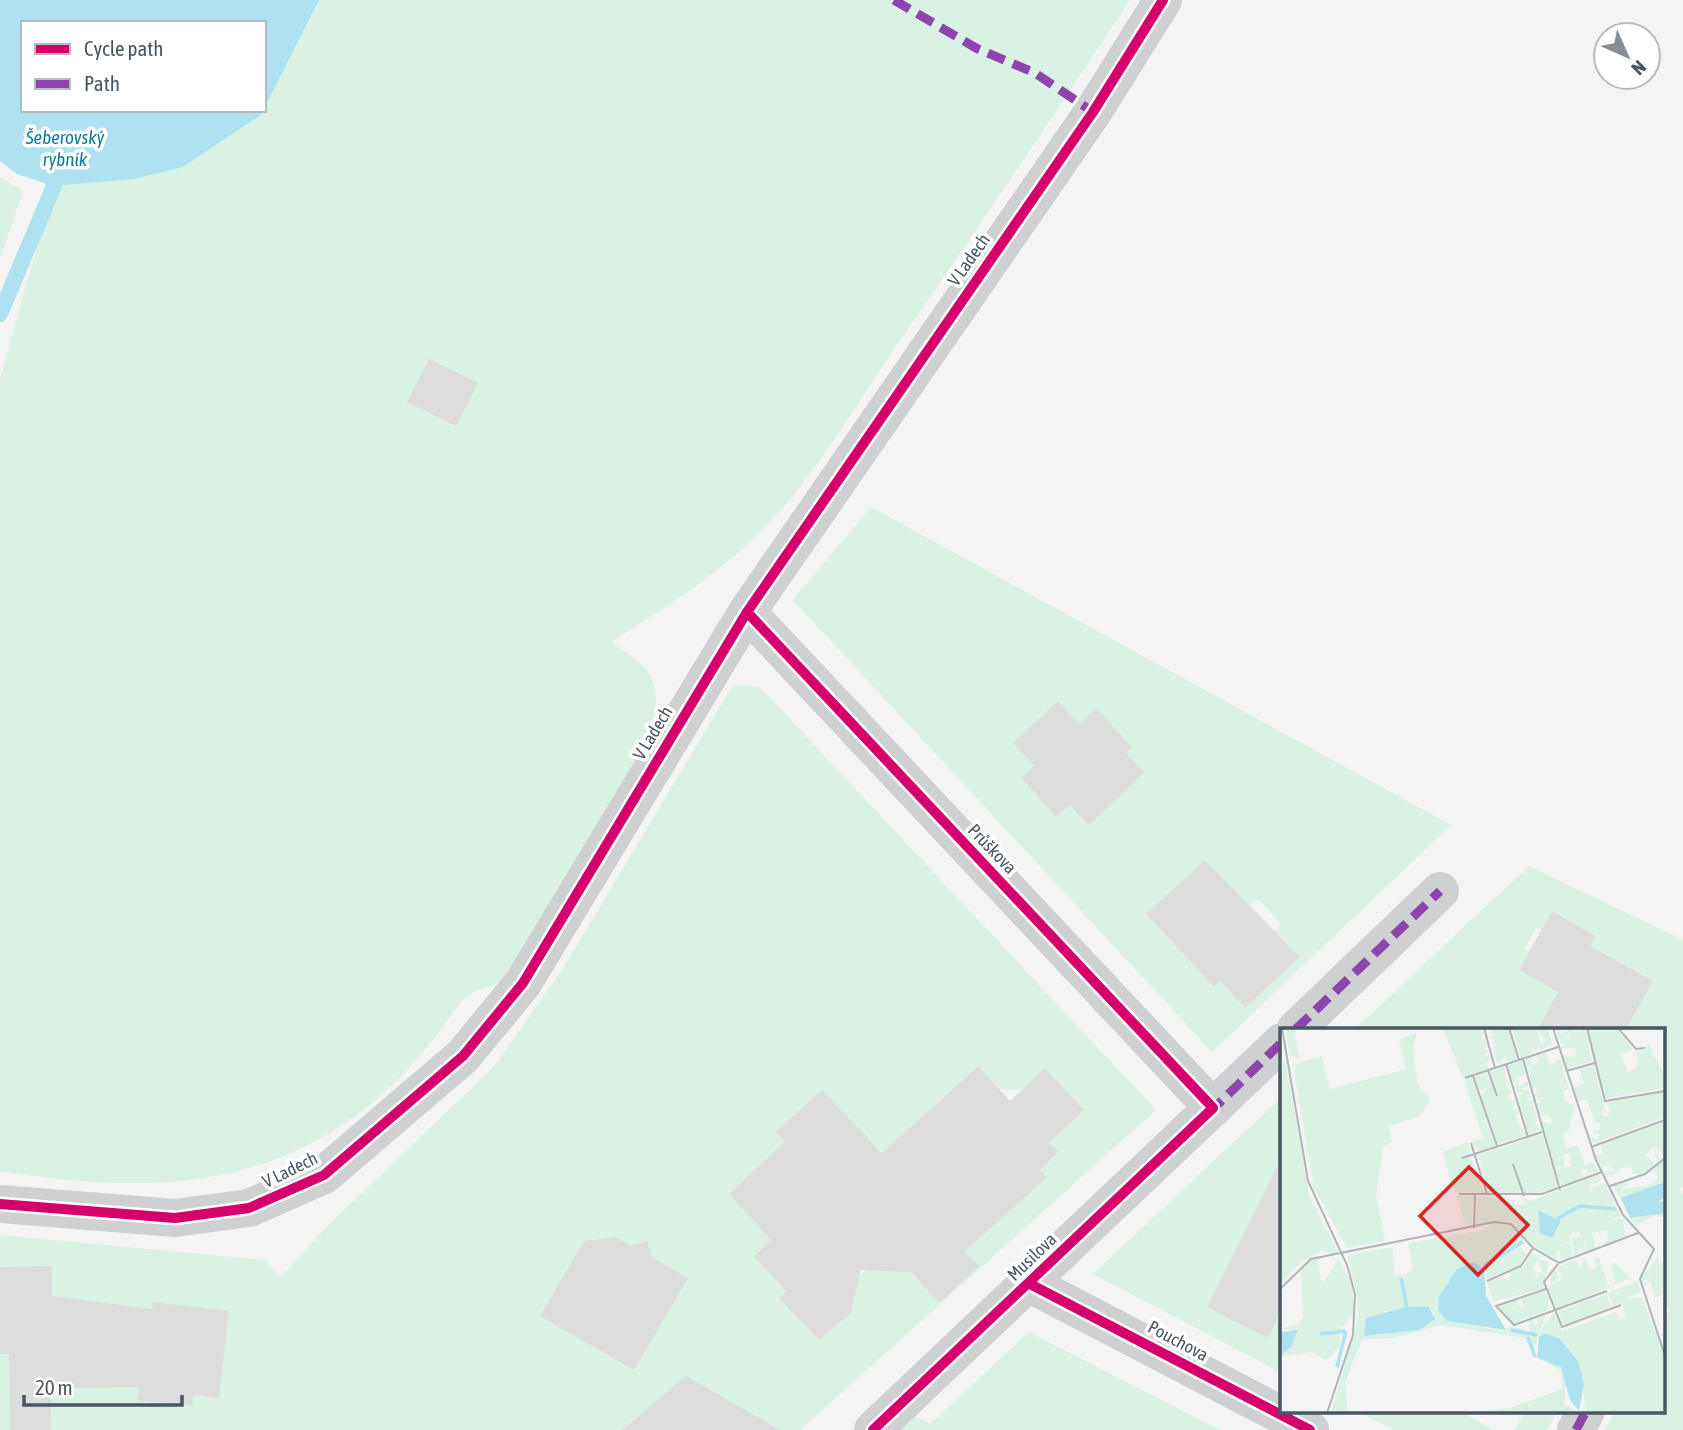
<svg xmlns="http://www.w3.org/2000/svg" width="1683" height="1430" font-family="'Asap Condensed',sans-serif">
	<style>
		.green { fill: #d9f2e3; fill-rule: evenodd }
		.water { fill: #aee2f0 }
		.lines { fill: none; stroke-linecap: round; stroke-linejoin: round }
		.stream { stroke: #aee2f0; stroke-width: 16 }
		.building { fill: #ddddde }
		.minor { stroke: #ced0d2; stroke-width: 38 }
		.quiet { stroke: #8e44ad; stroke-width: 9; stroke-dasharray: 18 9; stroke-linecap: butt }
		.cycleway-casing { stroke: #fff; stroke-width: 15 }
		.cycleway { stroke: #d6006c; stroke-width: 10 }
		.labels { text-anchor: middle; stroke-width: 7; stroke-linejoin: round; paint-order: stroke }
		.street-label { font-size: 18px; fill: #4a5661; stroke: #fff }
		.water-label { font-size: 19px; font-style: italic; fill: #0c7c9b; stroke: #fff }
		.inset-river { fill: none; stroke: #aee2f0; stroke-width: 3.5 }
		.inset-road { fill: none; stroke: #b0b5b9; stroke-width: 2 }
		.view { fill: #d62828; fill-opacity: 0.15; stroke: #d62828; stroke-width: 3.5 }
		.inset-edge { fill: none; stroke: #4a5661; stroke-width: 3.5 }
	</style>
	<rect width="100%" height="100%" fill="#f4f4f4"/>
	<path class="green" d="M319,0H1130C1052,118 973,236 892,352C853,410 813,478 764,528C719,575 665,607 611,642C621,650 633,656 642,665C670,690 648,735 639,764L501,982C491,986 476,989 467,996C458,1003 451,1016 444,1025C427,1047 409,1070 388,1089C274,1193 145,1194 0,1171V379L54,186L134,179L261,115Z
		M0,177L23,191L0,259Z
		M871,507L1451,825L1212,1052L793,600ZM1058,701L1080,725L1096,709L1132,747L1056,816L1021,779L1034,766L1014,743ZM1205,860L1249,907L1258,899L1281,924L1275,930L1300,957L1245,1008L1220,981L1214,987L1189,961L1175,939L1171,941L1146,914Z
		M733,685L760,687L1156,1110L800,1430H0V1235L265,1260L280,1278L328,1225L493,1068L562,970ZM977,1066L1000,1089L1021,1090L1045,1068L1084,1110L1049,1143L1059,1153L1040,1170L960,1131L935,1104ZM869,1138L946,1222L943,1227L979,1266L939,1303L894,1254L866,1270L848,1286C855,1300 853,1305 843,1316L844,1319L819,1340L779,1298L786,1291L754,1255L771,1240L800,1158ZM616,1237L632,1246L639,1244L652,1257L687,1278L634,1370L541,1316L584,1241Z
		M1529,866L1683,940V1186L1680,1189L1683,1194V1430H1605L1615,1411H1664V1321L1670,1309L1664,1305V1029H1626L1652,981L1590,946L1596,936L1552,911L1541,930L1536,928L1524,949L1529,952L1519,970L1558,992L1552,1003L1564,1009L1553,1029H1438L1432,1026L1430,1029H1355Z
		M1282,1097V1218L1258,1206L1268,1338L1282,1309V1373L1093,1274Z
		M1029,1332L1220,1430H891L910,1413L930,1424Z
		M1356,1411H1461L1493,1430H1394Z
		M1525,1411H1557L1547,1430H1515Z"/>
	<path class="water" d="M0,0H319L264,109V23H23V110H264L261,115L183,167L134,179L54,186L17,174L0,161Z"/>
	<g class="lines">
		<path class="stream" d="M0,314L54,186L48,168"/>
	</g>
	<path class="building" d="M429,359L478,383L456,426L407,402Z
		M1058,701L1080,725L1096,708L1132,747L1126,753L1144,773L1089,825L1070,805L1056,817L1021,778L1034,766L1013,743Z
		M1205,860L1300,957L1245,1008L1220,981L1214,987L1146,914Z
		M1552,911L1596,936L1590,946L1653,981L1626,1029H1538L1558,992L1519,970Z
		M978,1066L1010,1101L1045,1068L1084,1110L1049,1143L1059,1152L1040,1170L1047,1177L965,1251L979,1266L939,1303L911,1272L861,1270L850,1314L819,1340L779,1298L786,1291L754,1256L771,1240L729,1194L785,1142L776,1132L822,1090L882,1153Z
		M1282,1157V1309L1268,1338L1207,1307Z
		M616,1237L632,1246L647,1241L652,1257L688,1278L634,1370L540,1316L584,1241Z
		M52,1266V1296L152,1309L153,1302L229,1311L219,1398L193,1395L192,1406L137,1400L139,1387L50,1388L51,1430H10L9,1354H0V1267Z
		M686,1376L780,1430H622Z"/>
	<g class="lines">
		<path class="minor" d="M747,612L1213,1108
			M1296,1029L1440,891
			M0,1204L175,1218L249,1208L324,1175L463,1056L523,983L747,612L1093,112L1163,0
			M1030,1284L1310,1430
			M873,1430L1282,1042
			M1576,1430L1586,1411"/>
		<path class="quiet" d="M894,0L976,48L1035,73L1093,112
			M1296,1029L1440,891
			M1209,1113L1282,1042
			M1576,1430L1586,1411"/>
		<defs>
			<path id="cycleway" d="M747,612L1213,1108L873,1430
				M0,1204L175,1218L249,1208L324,1175L463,1056L523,983L747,612L1093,112L1163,0
				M1030,1284L1310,1430"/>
		</defs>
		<use href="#cycleway" class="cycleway-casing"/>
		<use href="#cycleway" class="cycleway"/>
	</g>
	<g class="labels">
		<g class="street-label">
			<text transform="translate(969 260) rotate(-55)" y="6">V Ladech</text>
			<text transform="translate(653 733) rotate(-59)" y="6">V Ladech</text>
			<text transform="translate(992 849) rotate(46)" y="6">Průškova</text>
			<text transform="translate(290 1170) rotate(-26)" y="6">V Ladech</text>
			<text transform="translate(1032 1257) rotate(-44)" y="6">Musilova</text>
			<text transform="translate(1178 1341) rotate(28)" y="6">Pouchova</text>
		</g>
		<g class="water-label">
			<text x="65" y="144">Šeberovský<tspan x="65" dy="22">rybník</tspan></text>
		</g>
	</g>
	<g transform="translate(1280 1028)">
		<rect width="385" height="385" fill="#f4f4f4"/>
		<path d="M5,0H14L19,31L10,27ZM163,0H203L197,2L204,4L201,9L206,12L201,16L207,14L208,19L203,21L209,23L204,27L211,29L205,38L214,39L183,50ZM214,0H228L237,31L227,34L225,28L220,36L215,31L213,25L221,20L212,22L216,17L210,15L216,12L209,10L218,6H211ZM232,0H257L260,16L266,13L259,2L267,0L272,15L261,22L258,19L256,24L250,17L253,25L241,30ZM275,0H285L278,6L287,3L288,8L281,13L290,10L287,0L299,4L305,0L312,34L287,40L282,27L295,29L296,20H283L282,25L280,19L288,15L281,16ZM311,0H336L353,21L341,26L347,44L358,39L356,23L365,22L368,14L373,24L368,27L373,25L385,48V60L326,70L308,3ZM136,5L133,26L138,56L150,72L140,88L109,98L112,114L103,119L96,167L105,213L67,220L34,160L13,37L41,28L50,61L127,41L119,12ZM266,25L270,38L280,31L289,61L283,63L285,74L294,77L289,103L282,105L286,120L298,118L305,137L314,134L318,143L305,148L308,142L301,140L303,149L281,159L274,142L292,138L289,125L283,126L284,138L274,140L261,93L270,97L272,92L266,84V89L260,86L257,75L261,74L255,67L258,60L252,58L248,42L252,39H247L245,32L253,29L249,34L256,37L259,32L254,29ZM0,32L6,36L29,167L58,224L52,227L43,222L21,234L1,256ZM242,33L245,47L235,52H238L239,59L247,53L248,58L240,61L250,63L251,69L247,71L252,73L257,91L254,93L260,102L249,106L239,73L243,64H236L237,55L233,54L228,38ZM314,38L325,82L321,83L323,88L328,89L330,83L326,75L383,64L385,89L314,115L309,107L318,112L319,106L311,104L321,101L319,94L315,95L307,71L298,74L294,60L304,55L300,41ZM224,39L227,59L232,64L227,70L235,72L233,83L237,80L238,84L234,86L239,85L235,88L246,107L217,116L201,68L208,60L199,62L194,49L207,45L212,58L211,44ZM192,50L206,90L201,96L207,93L215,118L198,123L192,114L203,110L184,53ZM385,94V129L375,119L380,132L377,134L374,119L365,127L375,136L371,141L359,146H353L351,139L341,140L336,145L332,148L327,146L328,151L324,143L336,144L328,137L322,139L316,129L315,126L322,127L321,117ZM262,106L278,160L242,167L209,165L198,127ZM188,114L191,129L204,165L175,164L168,143L163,124ZM383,133L385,154L341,171L353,191L378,185H385V189L374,188L355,198L333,158L345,153L348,156L342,161L367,158L378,151L373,142ZM319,147L322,150L318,155L310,156L312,165V159L325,155L341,188L328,194L342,190L349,200L343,194L345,206L334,214L320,219L329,211L326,202L320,204L322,211L319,204H312L315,220L307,223L304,210L305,224L297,217L300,225L294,228L292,210L302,209L299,203L289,207L290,213L283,215L291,216L292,229L280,232V222L275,225L278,231L269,229L247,213L232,193L196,196L197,168L230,170L234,177L246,176L243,170L251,173ZM258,182L281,193L272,210L260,205ZM177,168H193L192,198L186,199ZM215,195L232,198L243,212L203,238L193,234L177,241L157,280L167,293L222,303L232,298L249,304V293L253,292L255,297L259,295L255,291L265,288L252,328L251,311L162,297L114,310L82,311L65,354L68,384L51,385L78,290L77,266L67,227L112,219L115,247L127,246L133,240L128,215L199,203ZM126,279H149L155,286L131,303L84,308L86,290ZM240,219L246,225L250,221L241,237L207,251L204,239ZM252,225L259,228L254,239L256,250L260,244L264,246L258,231L269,234L263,261L213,273L207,255L221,249L229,252L231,246H226L243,239ZM378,228V235L385,236V265L376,270L370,254L365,259L364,255L374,248L362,254V249ZM304,229L310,242L318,240L314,230L319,229L328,258L335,255L331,240L335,234L350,250L277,281L267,260L271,258L270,251L274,246L272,243L275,241L279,250L272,256L282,251L278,239L295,232L301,241ZM59,230L72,258L74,285L59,303L60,318L46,332L32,324L0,329L14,308V303L1,300L18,297L23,288L21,242L29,233L38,231L41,253H45ZM358,253L360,264L346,271L362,270L383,324L385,385H307L298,333L280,311L267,306L259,309L256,329L259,309L260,303L274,285L282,303L336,284L339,292L346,290L342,275L333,278L328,265ZM265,263L269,272L267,283L233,295L219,279L239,271L238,278L243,279L242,270ZM326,266L331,278L284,298L278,284ZM259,330L279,337L286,350L284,378L277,384L286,377L297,385H194L230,380L282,361L281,343Z" fill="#d9f2e3" fill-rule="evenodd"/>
		<path d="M385,154V169L378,174L385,173V185L350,190L341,170ZM258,182L281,193L272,210L260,205ZM193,234L204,240L206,268L226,302L167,293L158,282L159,269L177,241ZM126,279H149L155,291L139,302L84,308L86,290ZM18,302L11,319L0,327V304ZM265,305L280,311L298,333L304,356L299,383L290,372L281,339L257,330L259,309Z" fill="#aee2f0"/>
		<path class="inset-river" d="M277,191L300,178L336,181M203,238L243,214M121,250L127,280M231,302L257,307M40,306L66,303M248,309L255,329M57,339L66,303"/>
		<path class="inset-road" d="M2,0L28,153L67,237L75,266L73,307L47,385M204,0L215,40M229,0L239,32M273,0L316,132L343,187L374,221L360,251L385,328M307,0L325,73L385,63M338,0L356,21L365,20M243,31L280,162M226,36L248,109M208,42L217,68M286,43L315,35M193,48L217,118M185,50L278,19M191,115L207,166M311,119L385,92M182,130L262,104M233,136L244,168M330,158L365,146L385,130M179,166H262L322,144M194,200L195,166M278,236L264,254L282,299L341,277M207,253L241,238L253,220M0,261L31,231L214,194L231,196L253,220L279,235L358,205M266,261L216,278L234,297L327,263"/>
		<path class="view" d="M189,139L248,197L198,247L140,188Z"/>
		<rect width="385" height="385" class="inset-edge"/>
	</g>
	<rect x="21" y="21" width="245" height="91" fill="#ffffff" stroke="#b7bbc0" stroke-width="2"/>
	<rect x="35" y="44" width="35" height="10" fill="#d6006c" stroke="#b7bbc0" stroke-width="2"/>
	<text x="84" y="56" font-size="21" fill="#4a5661">Cycle path</text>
	<rect x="35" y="79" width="35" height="10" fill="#8e44ad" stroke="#b7bbc0" stroke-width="2"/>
	<text x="84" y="91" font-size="21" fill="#4a5661">Path</text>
	<g transform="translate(1627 56) rotate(135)"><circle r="33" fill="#ffffff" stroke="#b7bbc0" stroke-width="2"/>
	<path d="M0-5L12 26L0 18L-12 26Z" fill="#868d94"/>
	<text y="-10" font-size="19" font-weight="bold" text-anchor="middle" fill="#4a5661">N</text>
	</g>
	<path d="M24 1395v10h158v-10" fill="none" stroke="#4a5661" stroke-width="3.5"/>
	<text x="35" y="1395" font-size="21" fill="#4a5661" stroke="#ffffff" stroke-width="5" paint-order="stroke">20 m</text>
</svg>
